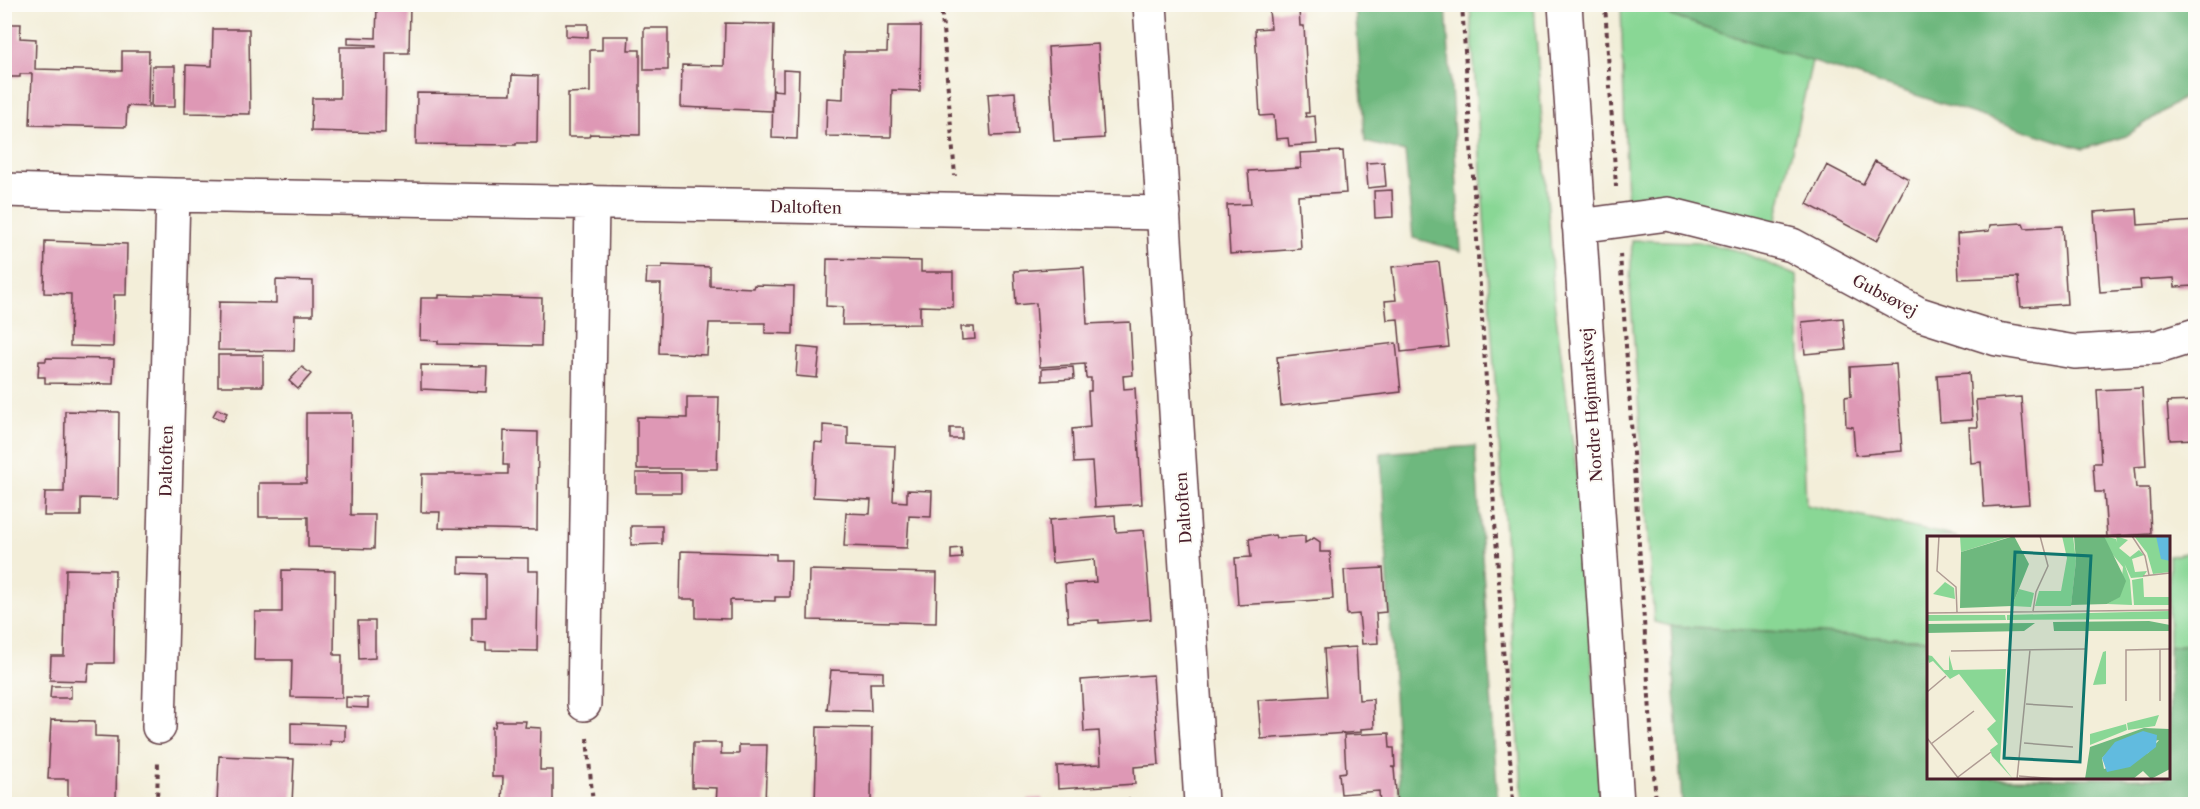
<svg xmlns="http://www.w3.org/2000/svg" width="2200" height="809" font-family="'Libre Caslon Text',serif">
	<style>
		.green { fill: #89d795; stroke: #6a7b60; stroke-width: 1.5 }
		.forest { fill: #6eb87e; stroke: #5c6c54; stroke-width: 1.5 }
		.building { fill: #de98b5 }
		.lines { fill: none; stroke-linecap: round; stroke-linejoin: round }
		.minor-casing { stroke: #633e45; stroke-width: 36 }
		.path { stroke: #633e45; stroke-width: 4; stroke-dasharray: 4.5 4.5; stroke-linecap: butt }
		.minor { stroke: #fff; stroke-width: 33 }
		.labels { text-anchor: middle; stroke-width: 4.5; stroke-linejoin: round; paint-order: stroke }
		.street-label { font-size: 16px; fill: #4a1f2b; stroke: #fdfcf7 }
		.inset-road { fill: none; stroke: #af9b93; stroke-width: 1.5 }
		.view { fill: #0f766e; fill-opacity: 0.15; stroke: #0f766e; stroke-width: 3 }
		.inset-edge { fill: none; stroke: #4a1f2b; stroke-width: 3 }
	</style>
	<rect width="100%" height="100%" fill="#fdfcf7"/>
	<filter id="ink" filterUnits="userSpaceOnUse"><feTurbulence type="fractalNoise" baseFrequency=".0167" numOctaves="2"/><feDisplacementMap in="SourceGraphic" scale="12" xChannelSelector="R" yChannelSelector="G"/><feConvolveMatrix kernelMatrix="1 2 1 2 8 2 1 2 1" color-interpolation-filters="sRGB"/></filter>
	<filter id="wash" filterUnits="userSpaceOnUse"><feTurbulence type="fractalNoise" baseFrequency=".008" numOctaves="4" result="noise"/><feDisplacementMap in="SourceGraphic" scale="24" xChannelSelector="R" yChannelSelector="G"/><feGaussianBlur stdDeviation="1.35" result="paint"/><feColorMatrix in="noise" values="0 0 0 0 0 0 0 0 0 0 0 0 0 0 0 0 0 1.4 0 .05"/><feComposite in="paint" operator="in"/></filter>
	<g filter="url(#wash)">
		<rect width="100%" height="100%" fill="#f3eed9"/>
		<path class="green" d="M1470,5H1534L1554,300L1585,537L1601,804H1523Z
			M1621,5H1637L1812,61L1776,222L1773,223L1707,207L1627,202Z
			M1632,240L1698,242L1739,251L1797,276L1806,505L1957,537L1928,538V640L1671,626L1654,622L1630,286Z
			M2195,551V643L2169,647V556Z"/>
		<path class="forest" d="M1355,5H1446L1461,251L1413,238L1405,152L1365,142Z
			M1637,5H2195V90L2126,136L2083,149Z
			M1475,446L1498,804H1400L1381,453Z
			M1671,626L1928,640V778H2168L2169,647L2195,643V804H1682Z"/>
		<g id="blocks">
			<path class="building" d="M377,6H410L409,53H386L385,133L311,131L312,98H340V47H376V45L348,44V37L376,38Z
				M1299,9L1300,26H1304L1309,113H1305L1306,117L1315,116L1317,144L1289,146L1288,138L1276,139L1274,115L1260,116L1255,29L1271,28L1269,11Z
				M725,23L774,24L772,111L681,107L682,65L724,66Z
				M4,24H21L20,38L36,39L35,69L122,71V51H149L148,107L127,106L126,127L30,125L32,74H20V77H4Z
				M566,24H588V37L566,36Z
				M888,26H921L920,91L892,90L891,137L826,136L827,98L843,99L844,52H887Z
				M644,28H668V70H644Z
				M213,29H249L250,114L185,113L186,65L212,66Z
				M602,36H629L628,50H640V135L590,134L589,137H568V93L590,92V50H602Z
				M1098,44L1104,138L1054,141L1048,47Z
				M152,66H175V107H151Z
				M783,70L799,71L797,139L772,138L773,90L783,91Z
				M512,75L538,76L537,143H516V145L416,144L417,93L511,94Z
				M1015,92L1018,135L991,136L988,94Z
				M1343,151L1346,193L1298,196L1301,249L1230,254L1227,205L1251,204L1248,171L1301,168L1300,153Z
				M1875,161L1909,179L1877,241L1807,204L1827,165L1863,184Z
				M1384,162L1386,186L1368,188L1366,163Z
				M1392,190L1393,217L1375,218L1374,191Z
				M2137,209L2138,225L2196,221V286L2175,287L2174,278L2140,280L2141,289L2100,292L2094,212Z
				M2023,223L2025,228L2062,226L2067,304L2021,307L2018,277L1959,279L1957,234L1989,231L1990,225Z
				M45,241L127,244L126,295H114L113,347L70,346L71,294L44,293Z
				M827,259L921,261V272H953V307L920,306V324L842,325L843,307L826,306Z
				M1439,262L1449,347L1401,352L1398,319L1387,320L1385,301L1396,300L1392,267Z
				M662,265L710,267V286L753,288L754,285L794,286L793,334L765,333V323H709L707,355L659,353L661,284H646L647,268H662Z
				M1084,267L1087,324L1130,322L1133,375L1123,376L1124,389L1135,388L1142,504L1095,507L1092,462L1074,463L1072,429L1090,427L1088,391H1091V378H1086L1085,364L1040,367L1036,303L1016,305L1014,271Z
				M276,280L313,281V315H295L294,351L218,350L219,302L276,303Z
				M439,295L542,298L541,346L438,344V341L420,340L421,298H439Z
				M1843,318L1846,350L1805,354L1802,322Z
				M961,327H974L975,339L962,340Z
				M1396,343L1401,392L1281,406L1277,357Z
				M798,347L820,349L817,378L796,376Z
				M218,355H263V386H218Z
				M46,358L114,359L113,384L45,383V377H38L39,361H46Z
				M1896,364L1902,451L1855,455L1853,427L1846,426L1845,397L1851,396L1850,367Z
				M421,365L487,366L486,392L421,389Z
				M302,367L311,374L298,389L289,381Z
				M1073,367L1074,379L1042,381V369Z
				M1969,373L1972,420L1940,422L1937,375Z
				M2142,388L2146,466L2134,467L2136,488H2149L2151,534L2107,537L2104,492H2095L2093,463H2101L2097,390Z
				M687,397H719L717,469H637V417L687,418Z
				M2021,397L2029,504L1984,507L1981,462L1971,463L1969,427H1978L1976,400Z
				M2196,401V439L2170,440L2167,402Z
				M217,409L227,413L223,421L213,416Z
				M65,411L119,412L118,499L81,498V516H44L45,492H64Z
				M306,413H352L351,515H375L374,549L308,547V517H259V483H306Z
				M823,425L848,427V444L895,446L893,501L907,502V490L932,491L931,517L909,516L907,548L844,546L846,513L870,514L871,500L813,497L815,442L823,443Z
				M950,428H962V439H950Z
				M504,431L538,432L537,530L439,528L440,512H421L422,474H508V465H503Z
				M2191,451H2196V484H2194Z
				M636,473H681V493H636Z
				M1115,515L1116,532L1144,530L1151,619L1099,623V620L1068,622L1065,584L1096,582L1094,559L1052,563L1049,520Z
				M631,526H662V544L631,545Z
				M1275,535L1276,538L1305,536V543L1314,538L1320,542V552H1330L1333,599L1238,605L1235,558L1251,557L1249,539Z
				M961,548L962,558L951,559V549Z
				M681,551L776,554V560H791L790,597H775V601L730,600V619L696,618V599H680Z
				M459,557L528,558V571H538L537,651L486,650V643L472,642V617H486V574L459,573Z
				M1383,568L1386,612L1376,613L1378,643L1362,644L1359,614L1347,615L1344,570Z
				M66,569L115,570L114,663H89L87,681L50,680L51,656H64Z
				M282,570L335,571L334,655H342V698L291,697L292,660H254L255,612H282Z
				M809,570L937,573L936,623L808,620Z
				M358,621H375V658L359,659Z
				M1356,647L1359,700L1373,699L1374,728L1361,729V732L1261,739L1258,700L1327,696L1324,649Z
				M831,670L883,672V683H870L871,711L827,710Z
				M1153,675L1159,765L1134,767L1135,784L1058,789L1057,766L1101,764L1099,731L1084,732L1081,680Z
				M51,686H71V698H50Z
				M346,697L368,698V708L346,707Z
				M51,720L95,721V736L117,737L116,804H68V779H48Z
				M496,721H526L525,727L541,728L540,770H553V804H502L503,777H492V727H495Z
				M291,723L345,725V741H330V745L291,744Z
				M817,727L872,728L871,804H815Z
				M1389,733L1390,748H1394L1395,767H1391L1394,768L1397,804H1380L1379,791L1341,794L1339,773L1346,772L1344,735Z
				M693,743H721V754H739V745H767L765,804H716L717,788L692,787Z
				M219,756L294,759L292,804H217Z
				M1042,798L1043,804H1028L1027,799Z
				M1129,799V804H1103V802Z"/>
		</g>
	</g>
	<g filter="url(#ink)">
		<use href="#blocks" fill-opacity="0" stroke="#633e45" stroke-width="1.5"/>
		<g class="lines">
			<defs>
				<path id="minor" d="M1150,4L1201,803
					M1565,4L1617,804
					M4,190L173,195L1164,213
					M1579,226L1668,214L1792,245L1919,314L1997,339L2075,352L2158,347L2196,335
					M584,704L592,202
					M159,727L173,195"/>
			</defs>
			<use href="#minor" class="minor-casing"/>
			<path class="path" d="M941,4L955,176
				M1462,4L1513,804
				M1605,4L1616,187
				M1620,254L1656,804
				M587,738L593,804
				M157,804L158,761"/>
			<use href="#minor" class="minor"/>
		</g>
	</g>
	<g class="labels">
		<g class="street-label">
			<text transform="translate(806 207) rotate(1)" y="6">Daltoften</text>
			<text transform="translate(1885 295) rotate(28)" y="6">Gubsøvej</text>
			<text transform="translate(1591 405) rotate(-94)" y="6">Nordre Højmarksvej</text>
			<text transform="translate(166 461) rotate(-89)" y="6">Daltoften</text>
			<text transform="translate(1183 508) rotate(-94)" y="6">Daltoften</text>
		</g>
	</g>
	<g transform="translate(1927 536)">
		<rect width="243" height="243" fill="#f3eed9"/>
		<path d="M33,0H85L34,16ZM135,0H146L149,25L144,70H108L112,55H134L140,22ZM177,0L189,3L203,44L205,69L180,68L193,60L196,31L181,13ZM189,0L201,4L192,12L203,21L212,14L217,19L205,23L208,36L220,35L216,41L204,42L192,16ZM207,0H243V36L226,38L220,17ZM216,42L217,61H243V69H207L205,44ZM18,46L27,52L28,63L6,58ZM92,53L107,57L104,71L85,70ZM243,75V83L80,84V79ZM0,79H78L79,84L0,85ZM179,115V148L166,149L176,116ZM0,119L5,120L17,134H22V119L26,134L79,133L73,226L86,243L65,220L63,214L71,208L60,193L69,185L32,138L23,143L6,125L2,127ZM232,179L228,190L201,194L200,187ZM199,188L200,194L163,209V198Z" fill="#89d795"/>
		<path d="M87,0L102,28L85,70L33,72L34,16ZM147,0H177L199,45L193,61L180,68L144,69L149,25ZM222,85L243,89V95H127L126,86ZM108,87L97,95L0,97V88ZM217,192L243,193V233L224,243L216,235L206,243H158L163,211ZM232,204L221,217L177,233L175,222L180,217Z" fill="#6eb87e" fill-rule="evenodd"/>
		<path d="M229,0H243V25L234,23ZM216,195L230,199L229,211L203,231L180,236L175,222L188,206Z" fill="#61bbdf"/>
		<path class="inset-road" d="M12,0L10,35L29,51L30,76M205,0L218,20L222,39M216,40L243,37M106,75L109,56L121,30L113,0M0,77L243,74M233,114V165M24,115L158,113M0,156L19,140M199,165V114L243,113M99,168L146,171M0,202L32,243M97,207L146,211M4,208L47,175M92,240L130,243M31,241L64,216M90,243L103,114"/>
		<path class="view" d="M88,16L164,20L153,226L77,222Z"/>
		<rect width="243" height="243" class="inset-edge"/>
	</g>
	<rect width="2200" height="809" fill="none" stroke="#fdfcf7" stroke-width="24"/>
</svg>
